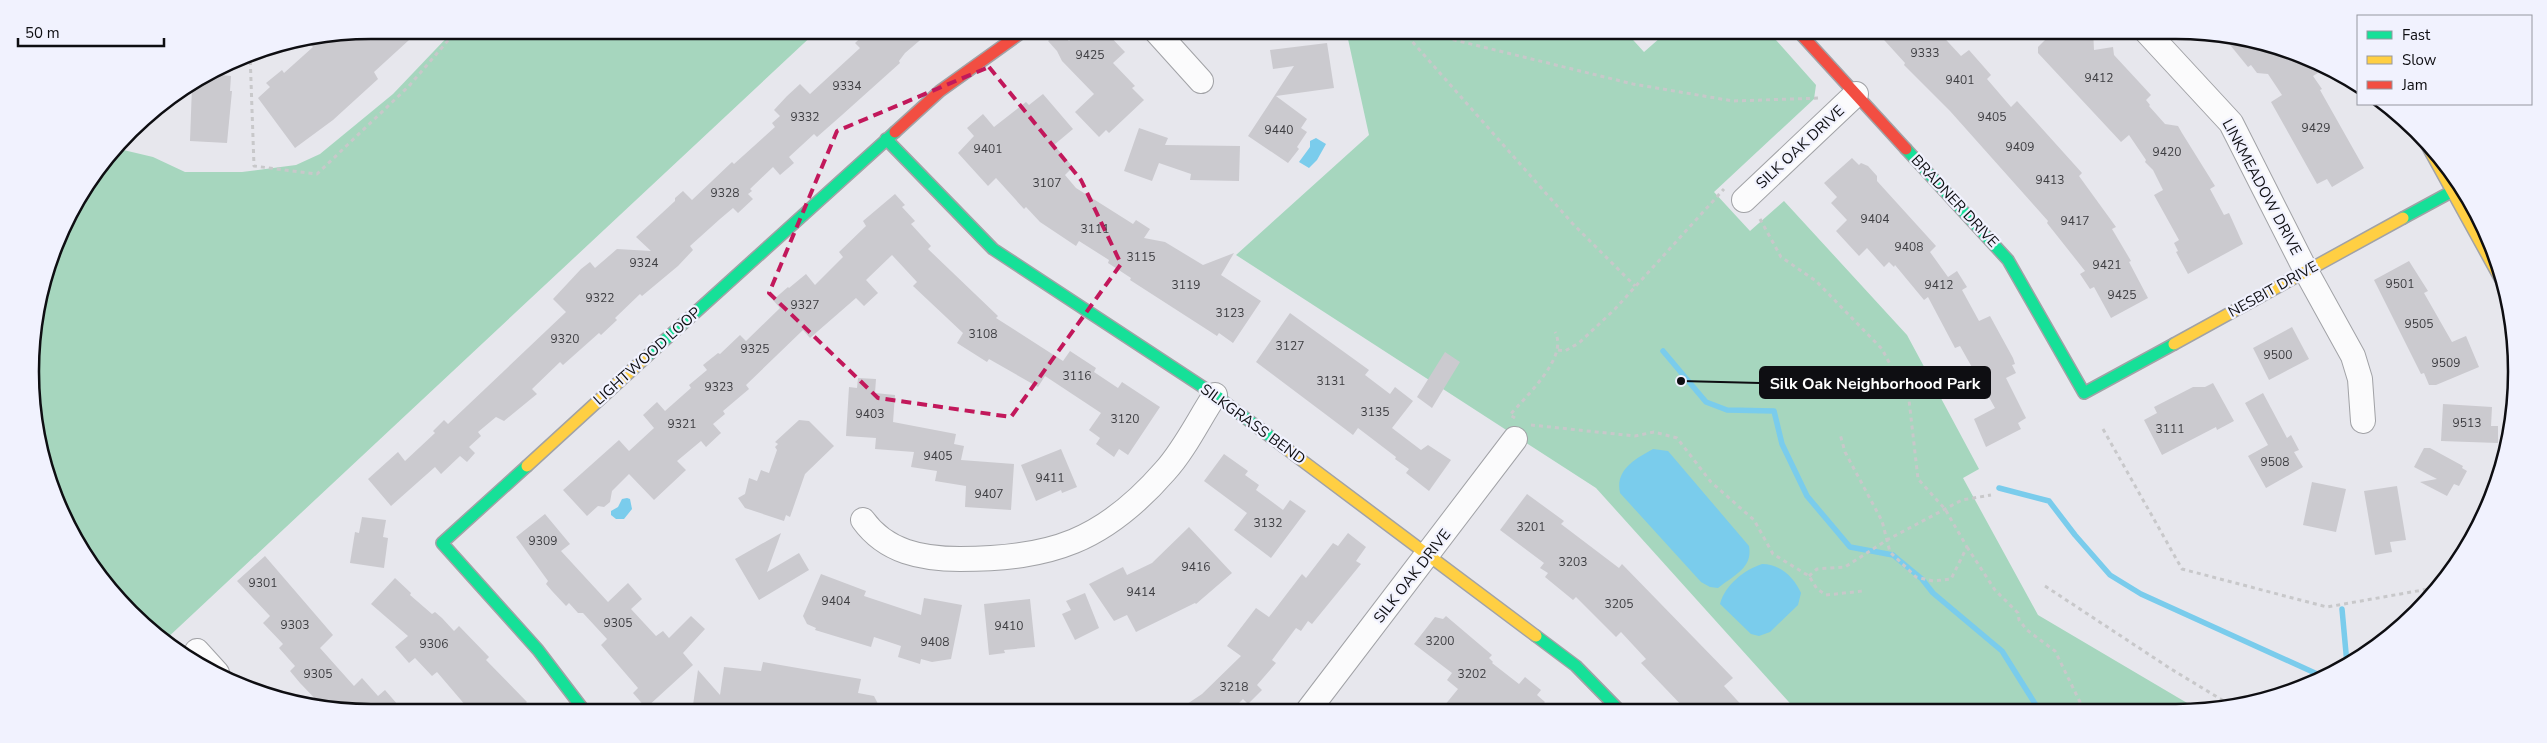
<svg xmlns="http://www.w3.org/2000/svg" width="2547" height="743" font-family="'Nunito Sans',sans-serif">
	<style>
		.green { fill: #a6d6be }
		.water { fill: #7accec }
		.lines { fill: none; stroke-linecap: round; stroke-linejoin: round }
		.stream { stroke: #7accec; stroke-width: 5.5 }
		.building { fill: #cbcacf }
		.street-casing { stroke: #a1a2a6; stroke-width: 26 }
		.fast-casing { stroke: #a1a2a6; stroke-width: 14 }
		.slow-casing { stroke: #a1a2a6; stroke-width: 14 }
		.jam-casing { stroke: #a1a2a6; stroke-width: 14 }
		.path { stroke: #c8c8ca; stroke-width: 3; stroke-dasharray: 4 4; stroke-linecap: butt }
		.street { stroke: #fbfbfc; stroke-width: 24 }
		.fast { stroke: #16e098; stroke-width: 11 }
		.slow { stroke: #ffcf43; stroke-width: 11 }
		.jam { stroke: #f24e42; stroke-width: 11 }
		.marked { fill: none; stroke: #c2185b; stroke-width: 4; stroke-dasharray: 10 6; stroke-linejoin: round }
		.labels { text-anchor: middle; stroke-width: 4.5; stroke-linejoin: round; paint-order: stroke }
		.number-label { font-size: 12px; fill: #3d3d41 }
		.street-label { font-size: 15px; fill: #0e0e12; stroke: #f1f2fe }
		.rim { fill: none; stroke: #0e0e12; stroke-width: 2.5 }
		.leader { fill: none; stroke: #0e0e12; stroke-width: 2 }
		.callout-dot { fill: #0e0e12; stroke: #f1f2fe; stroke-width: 2 }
		.callout { fill: #0e0e12; stroke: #0e0e12; stroke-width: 2 }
		.callout-label { font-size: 16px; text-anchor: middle; font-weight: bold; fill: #fff }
	</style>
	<rect width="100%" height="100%" fill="#e7e7ed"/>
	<path class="green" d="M454,30H818L164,641L146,628L100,579L65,522L42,460L31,349L42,283L65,220L101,163L115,148L153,157L185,172H242L296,165L320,154L393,94Z
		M1346,30H1624L1644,52L1669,30H1767L1816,85L1814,99L1714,192L1750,231L1784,201L1907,335L1979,469L1963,478L2038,615L2199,710L1797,711L1596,488L1236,255L1369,135Z"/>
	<path class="water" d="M1316,138L1326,144L1317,160L1309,168L1299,162L1310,147V141Z
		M1653,449L1668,451L1749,546C1753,568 1734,575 1718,588L1710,587L1701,582L1620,493C1615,470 1635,459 1653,449Z
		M627,498L630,499L632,509L624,519H616L611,515V511L618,507L622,499Z
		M1762,564C1780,564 1794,577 1801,593L1798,605L1770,632L1759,636L1751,634L1720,604C1725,585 1744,570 1762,564Z"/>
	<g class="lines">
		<path class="stream" d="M1663,351L1706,402L1727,410L1774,411L1782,444L1807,496L1850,547L1893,555L1922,579L1933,593L2002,651L2039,710
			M1999,488L2049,501L2075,535L2110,575L2141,594L2326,678
			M2342,609L2347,664"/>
	</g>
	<path class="building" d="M372,30H420L374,72L378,79L333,120L295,148L258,98L270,87L266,83L282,70L284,73L313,47L309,43L317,35Z
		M869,30H932L905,53L899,61L900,63L842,115L817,137L814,134L789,157L794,163L780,175L773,167L750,189L752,191L748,194L753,199L738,213L733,208L720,219L690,246L693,250L678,266L642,296L640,294L615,318L617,320L601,335L599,333L563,365L560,362L532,389L537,394L504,421L496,417L478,432L481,436L469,447L475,453L467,462L460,456L441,474L435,467L391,506L368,479L398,452L405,461L435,433L433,431L444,420L448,424L566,312L553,299L581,269L590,262L595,268L617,249L651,251L636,237L675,201V198L683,191L692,200L732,162L734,164L775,127L772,123L780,116L774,110L787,96L800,84L810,94L860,48L855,43Z
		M1081,30H1104L1125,52L1113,63L1135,86L1132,88L1144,100L1109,133L1106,130L1099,137L1075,112L1094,94L1062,61L1057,51L1048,41L1059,31L1069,41Z
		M1875,30H1937L1961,56L1969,50L1991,75L1987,79L2011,107L2017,101L2082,173L2079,176L2116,227L2112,229L2131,261L2129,262L2148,298L2111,318L2094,287L2090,289L2080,274L2085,271L2047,223L2048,221L1950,111L1904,65L1905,63Z
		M2038,30H2093L2094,50L2113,47L2114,55L2151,95L2146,100L2150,105L2149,106L2165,124L2178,126L2182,133L2215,186L2210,189L2224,215L2229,213L2243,244L2188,274L2176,252L2178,251L2174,243L2179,240L2154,195L2163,190L2153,170L2145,162L2146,160L2129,135L2121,142L2038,53V47L2046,39Z
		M2222,35L2242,37L2307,56L2318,73L2313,76L2322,89L2320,90L2364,168L2332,187L2327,179L2317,184L2271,102L2282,95L2268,74L2257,73L2251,65L2248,67Z
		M1327,43L1334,88L1276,96L1307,119L1301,128L1307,132L1297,147L1299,149L1288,163L1248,136L1294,66L1273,69L1270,50Z
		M222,68L221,75L231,76L230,91H232L227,143L190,141L192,86Z
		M1043,94L1073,129L1054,145L1073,167L1065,175L1076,188L1133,224L1136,220L1150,229L1144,238L1165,242L1203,265L1234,253L1221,275L1261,301L1233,343L1219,333L1217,336L1130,280L1131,278L1108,263L1109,260L1079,241L1076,246L1040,222L1026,207L1024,209L996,178L988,186L958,153L974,136L967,128L983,114L994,127L1026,102L1029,105Z
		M1139,128L1168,138L1165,145L1240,146L1239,181L1190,180L1191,174L1159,163L1152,181L1124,171Z
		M1852,158L1859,165L1861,163L1868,166L1877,176V181L1936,246L1930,252L1948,277L1957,271L1967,287L1962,290L1979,321L1990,316L2013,358L2015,364L2012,365L2016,373L2006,378L2026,418L2018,423L2021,429L1986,447L1974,419L1995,408L1960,346L1955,348L1928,297L1924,300L1895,265L1894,267L1889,262L1884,267L1867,248L1859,256L1836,231L1847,220L1831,203L1837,197L1824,183Z
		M895,194L905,205L902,207L915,221L911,224L931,246L928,249L998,316L996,318L1063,361L1070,351L1096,368L1094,372L1118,388L1122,382L1160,407L1128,455L1119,449L1114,457L1096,444L1100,438L1089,430L1101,413L1045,376L1038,387L989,359L987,362L957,343L963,333L913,286L917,282L892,255L866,280L878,293L864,306L856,298L810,338L803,330L746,385L749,389L723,411L725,414L713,424L721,433L706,447L701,441L677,461L686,470L654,500L629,474L612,491L610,502L604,507L598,506L587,516L563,490L619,440L629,451L654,428L643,415L657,402L665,411L691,388L689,385L707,370L703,365L718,353L720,354L740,335L746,341L780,308L773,300L788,287L789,288L806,274L815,285L843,257L839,252L866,226L863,221Z
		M2409,261L2428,291L2424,293L2452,342L2466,336L2479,367L2436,385H2429L2424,373L2421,374L2374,280Z
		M1290,313L1369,370L1365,375L1390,394L1395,387L1413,401L1392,428L1421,450L1428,445L1451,460L1429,491L1406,473L1409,469L1395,459L1396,457L1358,428L1353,435L1256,362Z
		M2292,327L2309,359L2269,380L2253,348Z
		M1445,352L1460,362L1432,408L1417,397Z
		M858,378L876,379L875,393L895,395L893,422L956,434L954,444L964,446L961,460L1014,464L1011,510L965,507L966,486L935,481L937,471L911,467L914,452L875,449L876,438L846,436L849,387L857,388Z
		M2213,383L2234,421L2217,430L2216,427L2162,455L2144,420L2157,413L2154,407L2193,387H2205Z
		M2263,393L2287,438L2291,435L2299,450L2294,452L2303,467L2266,488L2248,456L2268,445L2245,403Z
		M2443,404L2492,407L2491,426H2498V443L2441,441Z
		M799,420L809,421L834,446L805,474L790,517L786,515L784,521L745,508L738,498L745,494L749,478L757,481L761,470L769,473L777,450L775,447L778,444L775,442Z
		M2424,448H2430L2463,466L2462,468L2467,471L2459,486L2454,484L2447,496L2420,482L2437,479L2414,467Z
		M1061,449L1077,487L1062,493L1061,490L1036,501L1021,465Z
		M1224,454L1248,471L1245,475L1259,485L1256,490L1283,510L1290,500L1306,511L1271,558L1234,530L1247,513L1204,481Z
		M2312,482L2346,489L2336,532L2303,525Z
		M2397,486L2406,540L2390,542L2392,552L2375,555L2364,491Z
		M1527,494L1564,521L1561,524L1619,568L1622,564L1733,678L1724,686L1747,711H1687L1641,663L1646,659L1621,632L1616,637L1576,597L1573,600L1545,577L1548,573L1540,568L1544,563L1500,530Z
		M545,514L570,544L561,551L608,602L628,583L642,599L631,609L656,636L663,631L669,638L691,616L705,629L683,653L693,665L646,708L633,693L638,688L601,645L607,639L583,613H578L569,603L566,606L552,591L546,584L548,581L516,537Z
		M362,517L386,520L383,537L388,538L384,568L350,563L355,532L359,533Z
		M1189,527L1232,573L1196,604L1195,603L1136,632L1127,615L1114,621L1089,584L1123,567L1127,575L1152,563Z
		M781,533L767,572L799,553L809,570L759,600L735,559Z
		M1348,533L1366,547L1356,561L1361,564L1312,624L1308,621L1301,631L1296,628L1272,660L1276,663L1257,685L1262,690L1248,704L1243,699L1230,712H1175L1202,694L1241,656L1227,646L1256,608L1269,617L1302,574L1306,578L1333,543L1338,546Z
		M265,556L333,635L320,648L354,686L362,678L378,696L385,690L405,713H372L324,708L300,683L290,671L295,666L279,648L283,644L263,623L270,616L237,581Z
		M821,574L866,591L864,596L921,615L924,598L962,605L951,659L932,662L921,659L920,664L898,657L901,646L874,637L871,647L815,630L816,628L807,624L803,616Z
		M395,578L411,593L410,595L432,614L435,612L442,618L454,631L459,626L489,657L486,660L527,702L525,704L532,713H472L437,672L432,676L415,658L409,663L395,647L408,636L371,604Z
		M1085,593L1099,628L1075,640L1062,614L1071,610L1066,601Z
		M1030,599L1035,647L1004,650L1005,653L989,655L984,604Z
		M1446,616L1492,655L1489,658L1493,662L1492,663L1519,684L1525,677L1541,690L1537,695L1545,702L1537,711H1440L1458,689L1447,680L1452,673L1414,644L1435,617L1443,619Z
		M763,662L861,679L858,693L874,696L882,712H692L698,670L720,695L724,667L761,671Z"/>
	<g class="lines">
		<defs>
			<path id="street" d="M1155,30L1201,81
				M2145,30L2231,123L2306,271L2353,356L2360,379L2363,421
				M1744,200L1856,94
				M863,520C886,552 922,559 960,559C1051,559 1104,541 1165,471C1185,449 1199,419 1215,395
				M197,651L217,673
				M1307,712L1515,439"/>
			<path id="fast" d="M886,139L993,249L1215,395L1284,447
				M1906,149L2008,260L2084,393L2174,344
				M2403,218L2462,186
				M645,358L895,132
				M527,466L442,543L538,650L586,713
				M1536,636L1576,666L1620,711"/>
			<path id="slow" d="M2423,138L2505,287
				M2174,344L2403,218
				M1284,447L1536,636
				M527,466L645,358"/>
			<path id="jam" d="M1797,30L1906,149
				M895,132L940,91L1025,30"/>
		</defs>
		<use href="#street" class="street-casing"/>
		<use href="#fast" class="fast-casing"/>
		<use href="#slow" class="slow-casing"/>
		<use href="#jam" class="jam-casing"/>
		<path class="path" d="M1402,30L1572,223L1635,286
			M1414,30L1633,84L1733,101L1821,98
			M250,53L254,166L317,174L409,86L457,30
			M1760,219L1781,257L1816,281L1882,349L1909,400L1918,479L1945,509L1967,547L1951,579L1933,581L1916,577L1890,552L1882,521L1845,452L1840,434
			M1558,350L1565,351L1579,343L1615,309L1724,189
			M1515,418L1510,415C1526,396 1569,357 1555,332
			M1531,425L1635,436L1654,432L1677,438L1711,482L1754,520L1773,554L1809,576L1817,589L1826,595L1863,591
			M2103,429L2182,569L2327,607L2434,588
			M1967,547L1995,590L2018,613L2019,620L2027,630L2055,651L2080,702L2081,710
			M1809,576L1817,569L1845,567L1887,540L1962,500L1991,495
			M2045,586L2171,669L2232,706"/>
		<use href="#street" class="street"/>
		<use href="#fast" class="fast"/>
		<use href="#slow" class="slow"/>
		<use href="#jam" class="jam"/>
	</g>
	<path class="marked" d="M989,67L1081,180L1121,264L1011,417L878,398L769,293L837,131Z"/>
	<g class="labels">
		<g class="number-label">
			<text x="1925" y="57">9333</text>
			<text x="1090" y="59">9425</text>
			<text x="2099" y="82">9412</text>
			<text x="1960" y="84">9401</text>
			<text x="847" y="90">9334</text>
			<text x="805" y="121">9332</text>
			<text x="1992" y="121">9405</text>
			<text x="2316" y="132">9429</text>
			<text x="1279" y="134">9440</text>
			<text x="2020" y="151">9409</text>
			<text x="988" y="153">9401</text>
			<text x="2167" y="156">9420</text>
			<text x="2050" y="184">9413</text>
			<text x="1047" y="187">3107</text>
			<text x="725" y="197">9328</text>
			<text x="1875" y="223">9404</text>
			<text x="2075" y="225">9417</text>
			<text x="1095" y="233">3111</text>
			<text x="1909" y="251">9408</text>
			<text x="1141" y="261">3115</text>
			<text x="644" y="267">9324</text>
			<text x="2107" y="269">9421</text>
			<text x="2400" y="288">9501</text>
			<text x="1186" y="289">3119</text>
			<text x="1939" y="289">9412</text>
			<text x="2122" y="299">9425</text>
			<text x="600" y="302">9322</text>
			<text x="805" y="309">9327</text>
			<text x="1230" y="317">3123</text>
			<text x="2419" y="328">9505</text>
			<text x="983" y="338">3108</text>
			<text x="565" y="343">9320</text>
			<text x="1290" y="350">3127</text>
			<text x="755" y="353">9325</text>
			<text x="2278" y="359">9500</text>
			<text x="2446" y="367">9509</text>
			<text x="1077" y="380">3116</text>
			<text x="1331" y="385">3131</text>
			<text x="719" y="391">9323</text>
			<text x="1375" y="416">3135</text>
			<text x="870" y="418">9403</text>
			<text x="1125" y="423">3120</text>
			<text x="2467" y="427">9513</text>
			<text x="682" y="428">9321</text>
			<text x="2170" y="433">3111</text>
			<text x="938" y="460">9405</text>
			<text x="2275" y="466">9508</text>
			<text x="1050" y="482">9411</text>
			<text x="989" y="498">9407</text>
			<text x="1268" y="527">3132</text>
			<text x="1531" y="531">3201</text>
			<text x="543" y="545">9309</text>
			<text x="1573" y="566">3203</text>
			<text x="1196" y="571">9416</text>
			<text x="263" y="587">9301</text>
			<text x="1141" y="596">9414</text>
			<text x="836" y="605">9404</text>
			<text x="1619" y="608">3205</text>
			<text x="618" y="627">9305</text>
			<text x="295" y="629">9303</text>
			<text x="1009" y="630">9410</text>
			<text x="1440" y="645">3200</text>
			<text x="935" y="646">9408</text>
			<text x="434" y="648">9306</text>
			<text x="318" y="678">9305</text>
			<text x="1472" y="678">3202</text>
			<text x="1234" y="691">3218</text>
		</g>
		<g class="street-label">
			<text transform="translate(1800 147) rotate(-43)" y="5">SILK OAK DRIVE</text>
			<text transform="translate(2262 187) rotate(62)" y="5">LINKMEADOW DRIVE</text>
			<text transform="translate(1955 201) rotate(47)" y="5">BRADNER DRIVE</text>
			<text transform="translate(2273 289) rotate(-29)" y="5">NESBIT DRIVE</text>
			<text transform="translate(647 356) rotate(-42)" y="5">LIGHTWOOD LOOP</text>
			<text transform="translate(1253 424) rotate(36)" y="5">SILKGRASS BEND</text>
			<text transform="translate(1412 576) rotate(-52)" y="5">SILK OAK DRIVE</text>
		</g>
	</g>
	<path d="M0 0H2547V743H0ZM371 39H2176A332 332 0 0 1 2508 371V372A332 332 0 0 1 2176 704H371A332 332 0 0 1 39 372V371A332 332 0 0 1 371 39Z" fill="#f1f2fe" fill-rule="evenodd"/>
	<path class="rim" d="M371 39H2176A332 332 0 0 1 2508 371V372A332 332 0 0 1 2176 704H371A332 332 0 0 1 39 372V371A332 332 0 0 1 371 39Z"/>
	<path class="leader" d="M1681 381L1760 383"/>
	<circle class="callout-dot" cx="1681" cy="381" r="5"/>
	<rect class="callout" x="1760" y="367" width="230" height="31" rx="5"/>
	<g class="callout-label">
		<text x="1875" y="389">Silk Oak Neighborhood Park</text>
	</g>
	<rect x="2357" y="15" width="175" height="90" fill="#f1f2fe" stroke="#9697a0"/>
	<rect x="2367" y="31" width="25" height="8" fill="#16e098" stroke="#9697a0"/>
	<text x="2402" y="40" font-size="15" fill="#0e0e12">Fast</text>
	<rect x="2367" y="56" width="25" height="8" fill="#ffcf43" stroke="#9697a0"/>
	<text x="2402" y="65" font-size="15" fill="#0e0e12">Slow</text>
	<rect x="2367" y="81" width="25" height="8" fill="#f24e42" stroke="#9697a0"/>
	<text x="2402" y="90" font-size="15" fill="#0e0e12">Jam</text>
	<path d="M18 38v8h146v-8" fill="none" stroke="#0e0e12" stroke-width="2.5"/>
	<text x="25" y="38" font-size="15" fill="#0e0e12" stroke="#f1f2fe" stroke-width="4" paint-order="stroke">50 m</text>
</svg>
